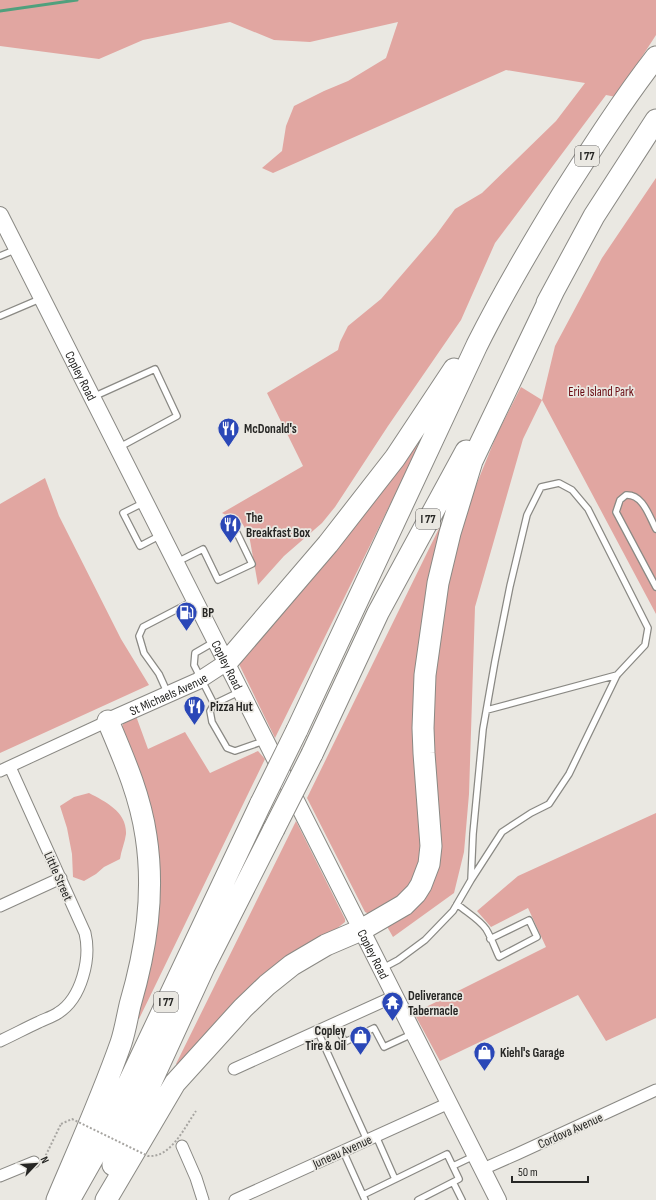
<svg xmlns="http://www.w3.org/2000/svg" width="656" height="1200" font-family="'Sofia Sans Condensed',sans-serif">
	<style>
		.green { fill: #e1a6a1 }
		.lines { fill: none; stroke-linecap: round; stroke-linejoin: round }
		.stream { stroke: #50a07d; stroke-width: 3 }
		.service-casing { stroke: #8a8984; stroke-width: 8 }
		.minor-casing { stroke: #8a8984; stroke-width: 13 }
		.secondary-casing { stroke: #8a8984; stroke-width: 18 }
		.motorway-casing { stroke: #8a8984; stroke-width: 23 }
		.path { stroke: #a7a5a1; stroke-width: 2; stroke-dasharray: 2 2; stroke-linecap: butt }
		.service { stroke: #fff; stroke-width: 5.5 }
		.minor { stroke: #fff; stroke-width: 11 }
		.secondary { stroke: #fff; stroke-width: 16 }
		.motorway { stroke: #fff; stroke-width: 21 }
		.motorway-bridge-casing { stroke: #8a8984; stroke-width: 23; stroke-linecap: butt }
		.path-bridge { stroke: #a7a5a1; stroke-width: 2; stroke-dasharray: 2 2; stroke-linecap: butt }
		.motorway-bridge { stroke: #fff; stroke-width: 21 }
		.labels { text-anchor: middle; stroke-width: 3.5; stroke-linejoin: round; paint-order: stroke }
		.shield { fill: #eae8e2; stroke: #62615e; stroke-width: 1 }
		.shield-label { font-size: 12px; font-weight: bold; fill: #272725 }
		.street-label { font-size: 13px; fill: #272725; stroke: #eae8e2 }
		.park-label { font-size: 13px; fill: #6a0b12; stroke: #eae8e2 }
		.poi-label { font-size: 13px; font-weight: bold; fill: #272725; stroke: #eae8e2; text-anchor: start }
	</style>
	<rect width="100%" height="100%" fill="#eae8e2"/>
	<path class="green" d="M0,0H656V35L616,97L606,95L495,243L461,320L388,426L335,507L322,523L284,556L258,585L249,535L242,523L222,513L303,466L267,393L338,350L340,342L348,326L381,299L436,235L455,209L482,193L556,121L585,83L506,70L273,173L262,168L282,151L286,126L294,106L324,91L348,81L386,58L398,22L310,42L274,40L230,22L143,40L99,59L0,46Z
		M656,178V614L542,400L523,439L475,607L469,794L464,852L454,893L393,937L385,923L430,883L432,658L457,532L497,434L521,387L542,400L555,346L602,258Z
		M417,445L419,446L275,738L237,660L398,471Z
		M45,478L59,516L121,639L149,685L0,753V504Z
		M447,512L432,566L422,871L400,900L369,914L365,912L307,798Z
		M136,716L148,749L185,732L210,773L258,751L265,759L139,1019L134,1017L156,913L119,733L125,720Z
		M89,793C106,802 127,812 126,834C125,842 121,851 120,859L104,867L96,874L84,881L73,877L72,854L67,828L60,806L74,797Z
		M656,813V1018L606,1041L578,995L440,1061L414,1013L546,947L528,908L491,927L477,911L518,876Z
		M296,821L345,919V922L335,930C300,954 261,975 231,1006C212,1024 197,1047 181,1068L176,1064Z"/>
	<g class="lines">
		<path class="stream" d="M0,11L77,0"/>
		<defs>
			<path id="service" d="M0,256L17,249
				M0,316L40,299
				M93,397L155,369L177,416L118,448
				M143,503L123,513L140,546L161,535
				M656,529C649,516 643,494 626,495L620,500L616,512L656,587
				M177,562L203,549L218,580L252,564L237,533
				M214,642L195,653L194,665L214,704L210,711L212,722L227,748L235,751L264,741
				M168,694L159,674L144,653L139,636L143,627L193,601
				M214,704L239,692
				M487,710L617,675
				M457,904C466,912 479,919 486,929C491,937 495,948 499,957L537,937L529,920L490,939
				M383,968L398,960L425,940L453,911L471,880L473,834L483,729L495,661L510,586L527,515L541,487L559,483L572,490L588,509L648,628L645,645L617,675L569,774L549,804L531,813L502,832L471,880
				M335,1024L345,1042L374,1028L384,1047L412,1034
				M318,1032L367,1140
				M376,1136L395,1179
				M343,1151L365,1200
				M453,1166L474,1156
				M453,1182L462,1200
				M363,1195L447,1154L459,1179L418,1200"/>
			<path id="minor" d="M0,771L108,721
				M0,906L61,878
				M0,1041C13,1035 26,1028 39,1022C45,1019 52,1017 58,1013C82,998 91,958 85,933L10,767
				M234,1069L395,996
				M182,1146L196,1178L203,1200
				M483,1169L517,1154L656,1090
				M0,1176L34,1162
				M235,1200L449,1103"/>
			<g id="secondary">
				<path id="s1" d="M0,215L498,1200"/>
				<path id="s2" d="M108,721L198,681L227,662"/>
			</g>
			<path id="motorway" d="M547,303L594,216L656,120
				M227,662L328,544L395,458L454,369
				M297,730L477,345C503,293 532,244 562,195C592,148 622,101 656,57
				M312,754L378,613L466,451
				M113,1165L204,967L274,829
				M72,1195L94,1156L261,803
				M57,1200C79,1148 102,1097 121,1043C125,1031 127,1018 130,1005C146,950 155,894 146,836C140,795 124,759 108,721
				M106,1200L175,1083L243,1008L267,985L292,965L326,945L361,930L404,905L416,893L421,885L429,864L431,846L424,753L423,728L425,675L438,583L450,533L472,461L554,290"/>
		</defs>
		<use href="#service" class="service-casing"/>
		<use href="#minor" class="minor-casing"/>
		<use href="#secondary" class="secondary-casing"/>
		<use href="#motorway" class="motorway-casing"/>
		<path class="path" d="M44,1159L61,1124"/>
		<use href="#service" class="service"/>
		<use href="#minor" class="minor"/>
		<use href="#secondary" class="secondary"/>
		<use href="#motorway" class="motorway"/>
		<defs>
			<path id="motorway-bridge" d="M261,803L297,730
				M274,829L312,754"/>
		</defs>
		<use href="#motorway-bridge" class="motorway-bridge-casing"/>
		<path class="path-bridge" d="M61,1124L72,1119L148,1156C171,1158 184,1128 196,1111"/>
		<use href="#motorway-bridge" class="motorway-bridge"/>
	</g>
	<defs>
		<symbol id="restaurant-pin" viewBox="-11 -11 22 30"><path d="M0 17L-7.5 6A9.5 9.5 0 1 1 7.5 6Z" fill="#2a47b7" stroke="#eae8e2"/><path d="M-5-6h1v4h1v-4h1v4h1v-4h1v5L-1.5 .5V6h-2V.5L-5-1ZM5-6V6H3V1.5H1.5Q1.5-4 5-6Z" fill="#fff"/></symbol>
		<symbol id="fuel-pin" viewBox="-11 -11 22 30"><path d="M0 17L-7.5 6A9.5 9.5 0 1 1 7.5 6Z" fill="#2a47b7" stroke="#eae8e2"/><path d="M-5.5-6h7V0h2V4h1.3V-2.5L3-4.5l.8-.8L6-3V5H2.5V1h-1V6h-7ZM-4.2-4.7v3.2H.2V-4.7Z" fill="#fff"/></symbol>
		<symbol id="temple-pin" viewBox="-11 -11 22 30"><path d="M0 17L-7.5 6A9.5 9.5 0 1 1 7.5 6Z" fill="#2a47b7" stroke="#eae8e2"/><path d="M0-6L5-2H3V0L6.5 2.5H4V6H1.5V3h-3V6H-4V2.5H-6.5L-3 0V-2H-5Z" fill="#fff"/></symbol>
		<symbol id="shop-pin" viewBox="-11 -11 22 30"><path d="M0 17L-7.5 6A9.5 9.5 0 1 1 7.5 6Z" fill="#2a47b7" stroke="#eae8e2"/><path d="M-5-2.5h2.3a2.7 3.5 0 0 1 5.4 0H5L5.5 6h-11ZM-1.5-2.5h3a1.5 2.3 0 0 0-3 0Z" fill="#fff"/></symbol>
	</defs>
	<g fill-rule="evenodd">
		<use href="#restaurant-pin" x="216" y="416" width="25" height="34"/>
		<use href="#restaurant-pin" x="218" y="512" width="25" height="34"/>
		<use href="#fuel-pin" x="174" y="600" width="25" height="34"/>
		<use href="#restaurant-pin" x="182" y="694" width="25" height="34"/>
		<use href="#temple-pin" x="380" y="990" width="25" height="34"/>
		<use href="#shop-pin" x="348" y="1024" width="25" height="34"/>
		<use href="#shop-pin" x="472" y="1040" width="25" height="34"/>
	</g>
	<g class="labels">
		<g class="shield">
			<rect x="575" y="146" width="24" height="20" rx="3"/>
			<rect x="416" y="509" width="24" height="20" rx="3"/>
			<rect x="154" y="992" width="24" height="20" rx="3"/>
		</g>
		<g class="shield-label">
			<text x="587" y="160">I 77</text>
			<text x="428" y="523">I 77</text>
			<text x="166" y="1006">I 77</text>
		</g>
		<g class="street-label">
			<text dy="5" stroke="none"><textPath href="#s1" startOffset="180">Copley Road</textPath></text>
			<text dy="5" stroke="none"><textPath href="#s1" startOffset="504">Copley Road</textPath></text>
			<text dy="5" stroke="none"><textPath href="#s2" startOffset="66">St Michaels Avenue</textPath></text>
			<text transform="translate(59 876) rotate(66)" y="5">Little Street</text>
			<text dy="5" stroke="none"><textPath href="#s1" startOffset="828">Copley Road</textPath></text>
			<text transform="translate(570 1130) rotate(-24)" y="5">Cordova Avenue</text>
			<text transform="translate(342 1151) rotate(-24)" y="5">Juneau Avenue</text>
		</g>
		<g class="park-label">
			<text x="601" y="396">Erie Island Park</text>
		</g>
		<g class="poi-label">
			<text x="244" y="433">McDonald's</text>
			<text x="246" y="522">The<tspan x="246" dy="15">Breakfast Box</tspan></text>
			<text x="202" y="617">BP</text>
			<text x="210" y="711">Pizza Hut</text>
			<text x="408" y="1000">Deliverance<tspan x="408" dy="15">Tabernacle</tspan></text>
			<text x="346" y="1035" text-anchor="end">Copley<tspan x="346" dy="15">Tire &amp; Oil</tspan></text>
			<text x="500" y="1057">Kiehl's Garage</text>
		</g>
	</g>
	<g transform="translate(36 1164) rotate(65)" stroke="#eae8e2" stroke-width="3" paint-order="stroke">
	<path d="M0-3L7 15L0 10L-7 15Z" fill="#272725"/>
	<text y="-6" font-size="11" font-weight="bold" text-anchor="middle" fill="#272725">N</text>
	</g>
	<path d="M512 1176v6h76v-6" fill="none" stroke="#272725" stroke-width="2"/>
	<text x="518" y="1176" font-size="12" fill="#272725" stroke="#eae8e2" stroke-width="3" paint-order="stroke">50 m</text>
</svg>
